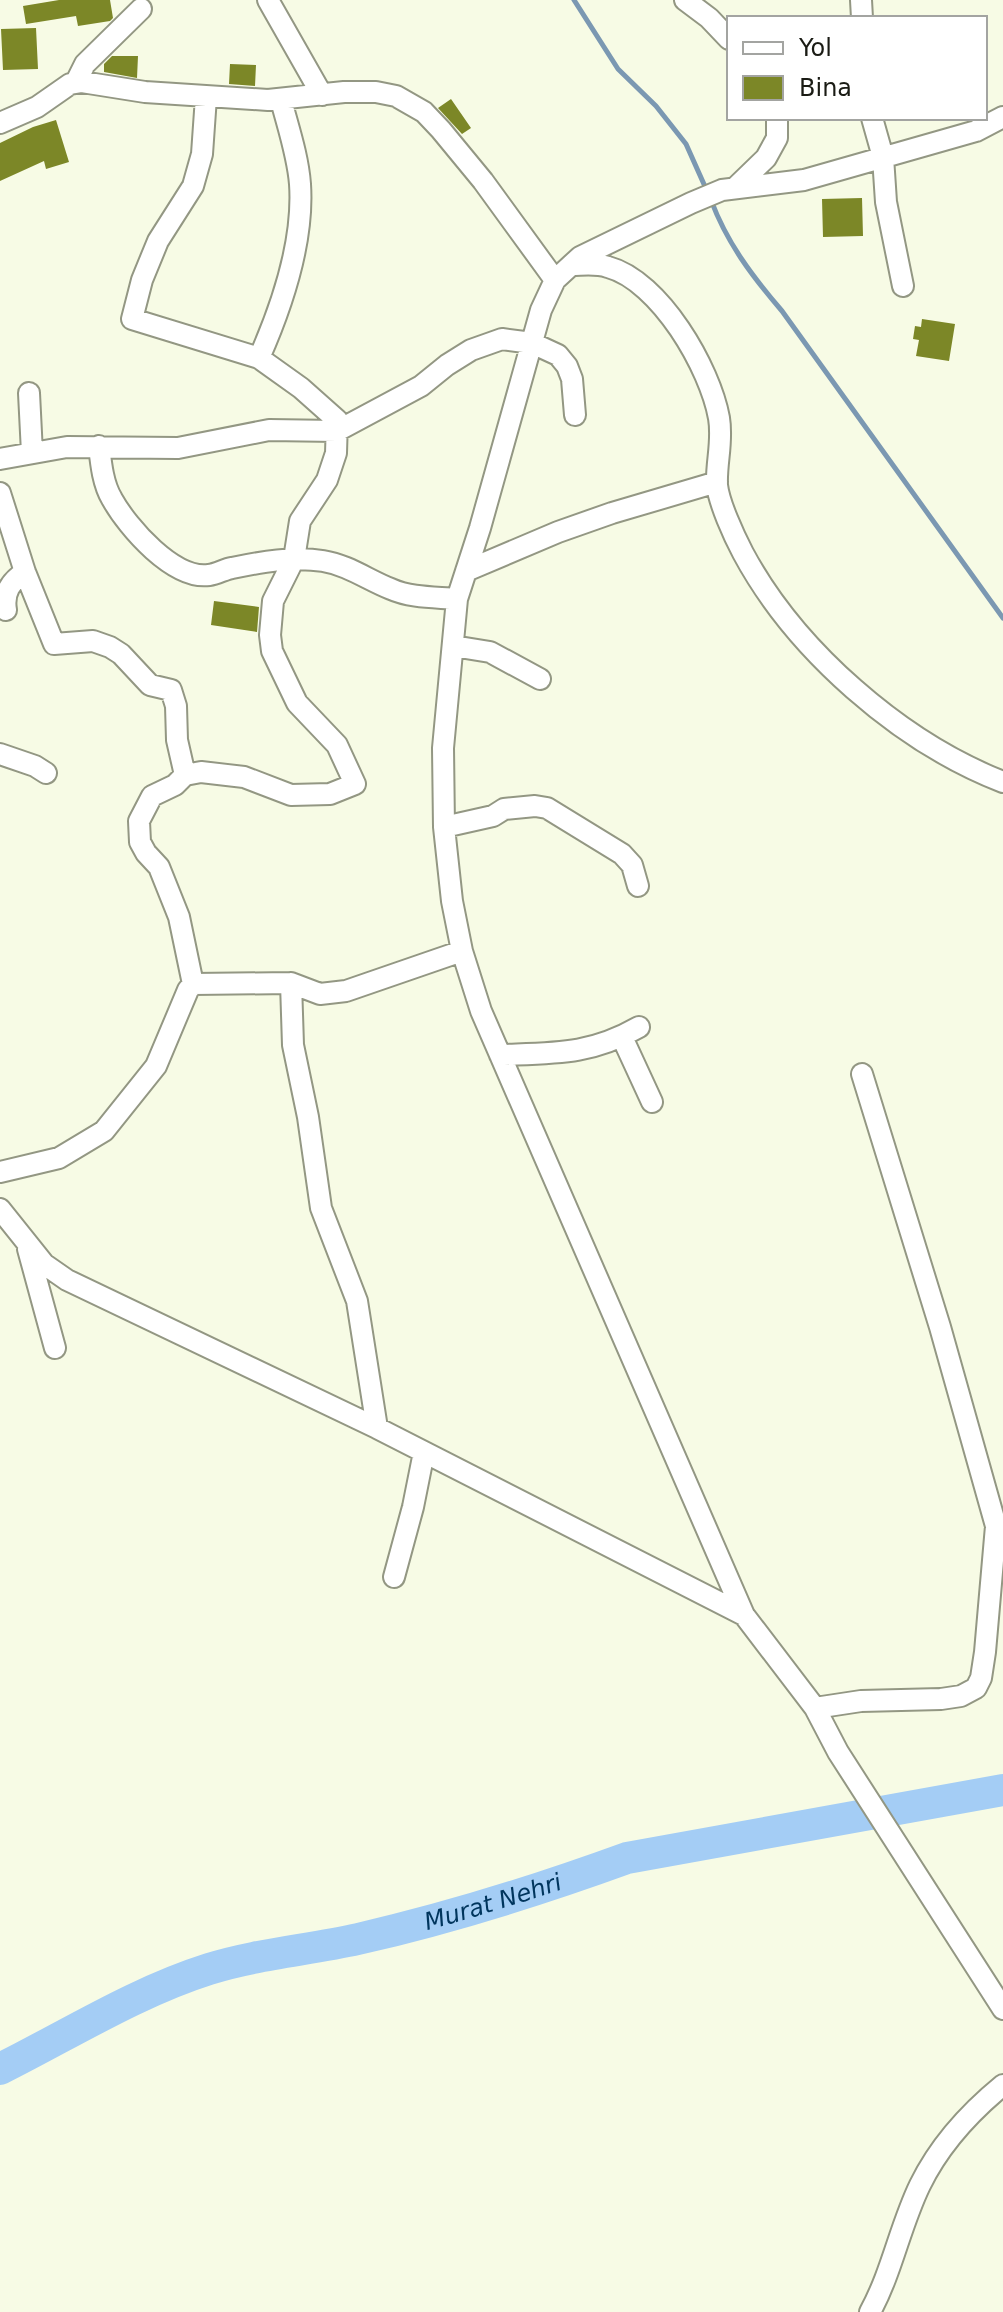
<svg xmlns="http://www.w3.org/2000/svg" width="1003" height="2312" font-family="'DejaVu Sans',sans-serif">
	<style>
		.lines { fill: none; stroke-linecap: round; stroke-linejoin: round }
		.stream { stroke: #7b98b2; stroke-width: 5 }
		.river { stroke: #a4cdf5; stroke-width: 32 }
		.building { fill: #7c8727 }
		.minor-casing { stroke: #939783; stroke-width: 24 }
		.minor { stroke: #fff; stroke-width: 20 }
		.labels { text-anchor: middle; stroke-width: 6; stroke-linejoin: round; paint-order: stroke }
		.water-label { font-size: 24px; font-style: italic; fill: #00355d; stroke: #fff }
	</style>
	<rect width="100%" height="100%" fill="#f7fbe5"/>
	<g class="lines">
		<path class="stream" d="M574,0L618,69L656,106L686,144L707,191
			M711,200C727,243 752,276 782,311L1003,618"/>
		<path class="river" id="s1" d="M0,2069C68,2035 136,1992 209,1969C257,1954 309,1950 358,1939C450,1918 539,1890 627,1858L1003,1790"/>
	</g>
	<path class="building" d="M59,0H110L113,18L110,21L78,26L76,16L26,24L23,6Z
		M36,28L38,69L3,70L1,29Z
		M112,56H138L137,78L104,72V64Z
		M230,64L256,65L255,86L229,84Z
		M451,99L471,128L462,134L438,108Z
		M56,120L69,162L46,169L44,161L0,181V143L33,127Z
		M862,198L863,236L823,237L822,199Z
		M922,319L955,324L949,361L916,356L919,340L913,339L915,326L921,327Z
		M214,601L259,607L257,632L211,625Z"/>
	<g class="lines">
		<defs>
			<path id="minor" d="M268,0L322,95
				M685,0L709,18L729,39
				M861,0L862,18
				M76,82L85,64L141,9
				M872,118L883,157L886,202L903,286
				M0,123L37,107L70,84L82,82L145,92L268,100L344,92H376L396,96L424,112L441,130L483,181L555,280
				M735,188L766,158L777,138V118
				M572,265C583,265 597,263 608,267C660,281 710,368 719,418C723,442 716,462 717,485C719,503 734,536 743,553C795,650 900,742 1003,782
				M259,358C282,306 304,242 300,184C298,156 288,127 281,100
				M29,393L32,453
				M99,446C101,464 103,484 112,499C128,528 174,580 209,575C217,574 225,569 232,568C261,562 294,556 323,561C348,565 368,580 391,589C411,598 435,597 457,599
				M0,459L67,447L178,448L269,430L337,431L421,386L447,365L471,350L502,339L532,343L558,355L567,366L572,379L575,415
				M0,493L25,572L54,644L93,641L110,647L121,654L150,685L171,690L176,706L177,740L185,775
				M466,571L558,532L612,513L717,482
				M6,610C3,592 11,581 25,572
				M453,646L490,652L540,679
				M0,754L35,766L46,773
				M444,827L493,816L504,809L535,806L547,808L622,854L632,865L638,886
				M291,983L293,1045L308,1117L321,1208L357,1301L377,1428
				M193,984L179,917L159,867L146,853L140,842L139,821L152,796L175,785L185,775L201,772L244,777L291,795L330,794L355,784L337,745L297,703L272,651L270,635L273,601L294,559L300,521L327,480L336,453L337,420L301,388L259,358L132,319L142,280L158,241L193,186L202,154L206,97
				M622,1037L652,1102
				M500,1055C555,1053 590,1055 639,1027
				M0,1172L59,1158L104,1131L156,1066L188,990L193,984L291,983L320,994L346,991L462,951
				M0,1209L44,1264L67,1280L377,1428L744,1615L815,1708L838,1752L1003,2009
				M28,1249L55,1348
				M394,1577L413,1507L424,1452
				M744,1615L481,1011L462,951L452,901L444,827L443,748L457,599L480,528L541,310L555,280L580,257L691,203L722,190L804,180L976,131L1003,117
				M815,1708L861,1701L941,1699L961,1696L976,1688L981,1678L985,1652L996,1526L940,1327L862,1074
				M870,2312C892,2272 900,2226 920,2185C939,2146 970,2112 1003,2085"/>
		</defs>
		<use href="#minor" class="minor-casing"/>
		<use href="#minor" class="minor"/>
	</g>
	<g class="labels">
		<g class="water-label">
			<text dy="8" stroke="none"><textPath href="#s1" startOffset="524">Murat Nehri</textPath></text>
		</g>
	</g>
	<rect x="727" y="16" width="260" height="104" fill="#ffffff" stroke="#a3a4a1" stroke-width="2"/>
	<rect x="743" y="42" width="40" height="12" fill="#ffffff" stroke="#a3a4a1" stroke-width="2"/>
	<text x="799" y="56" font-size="24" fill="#1a1b14">Yol</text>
	<rect x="743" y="76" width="40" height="24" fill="#7c8727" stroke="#a3a4a1" stroke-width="2"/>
	<text x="799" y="96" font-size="24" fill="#1a1b14">Bina</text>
</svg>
